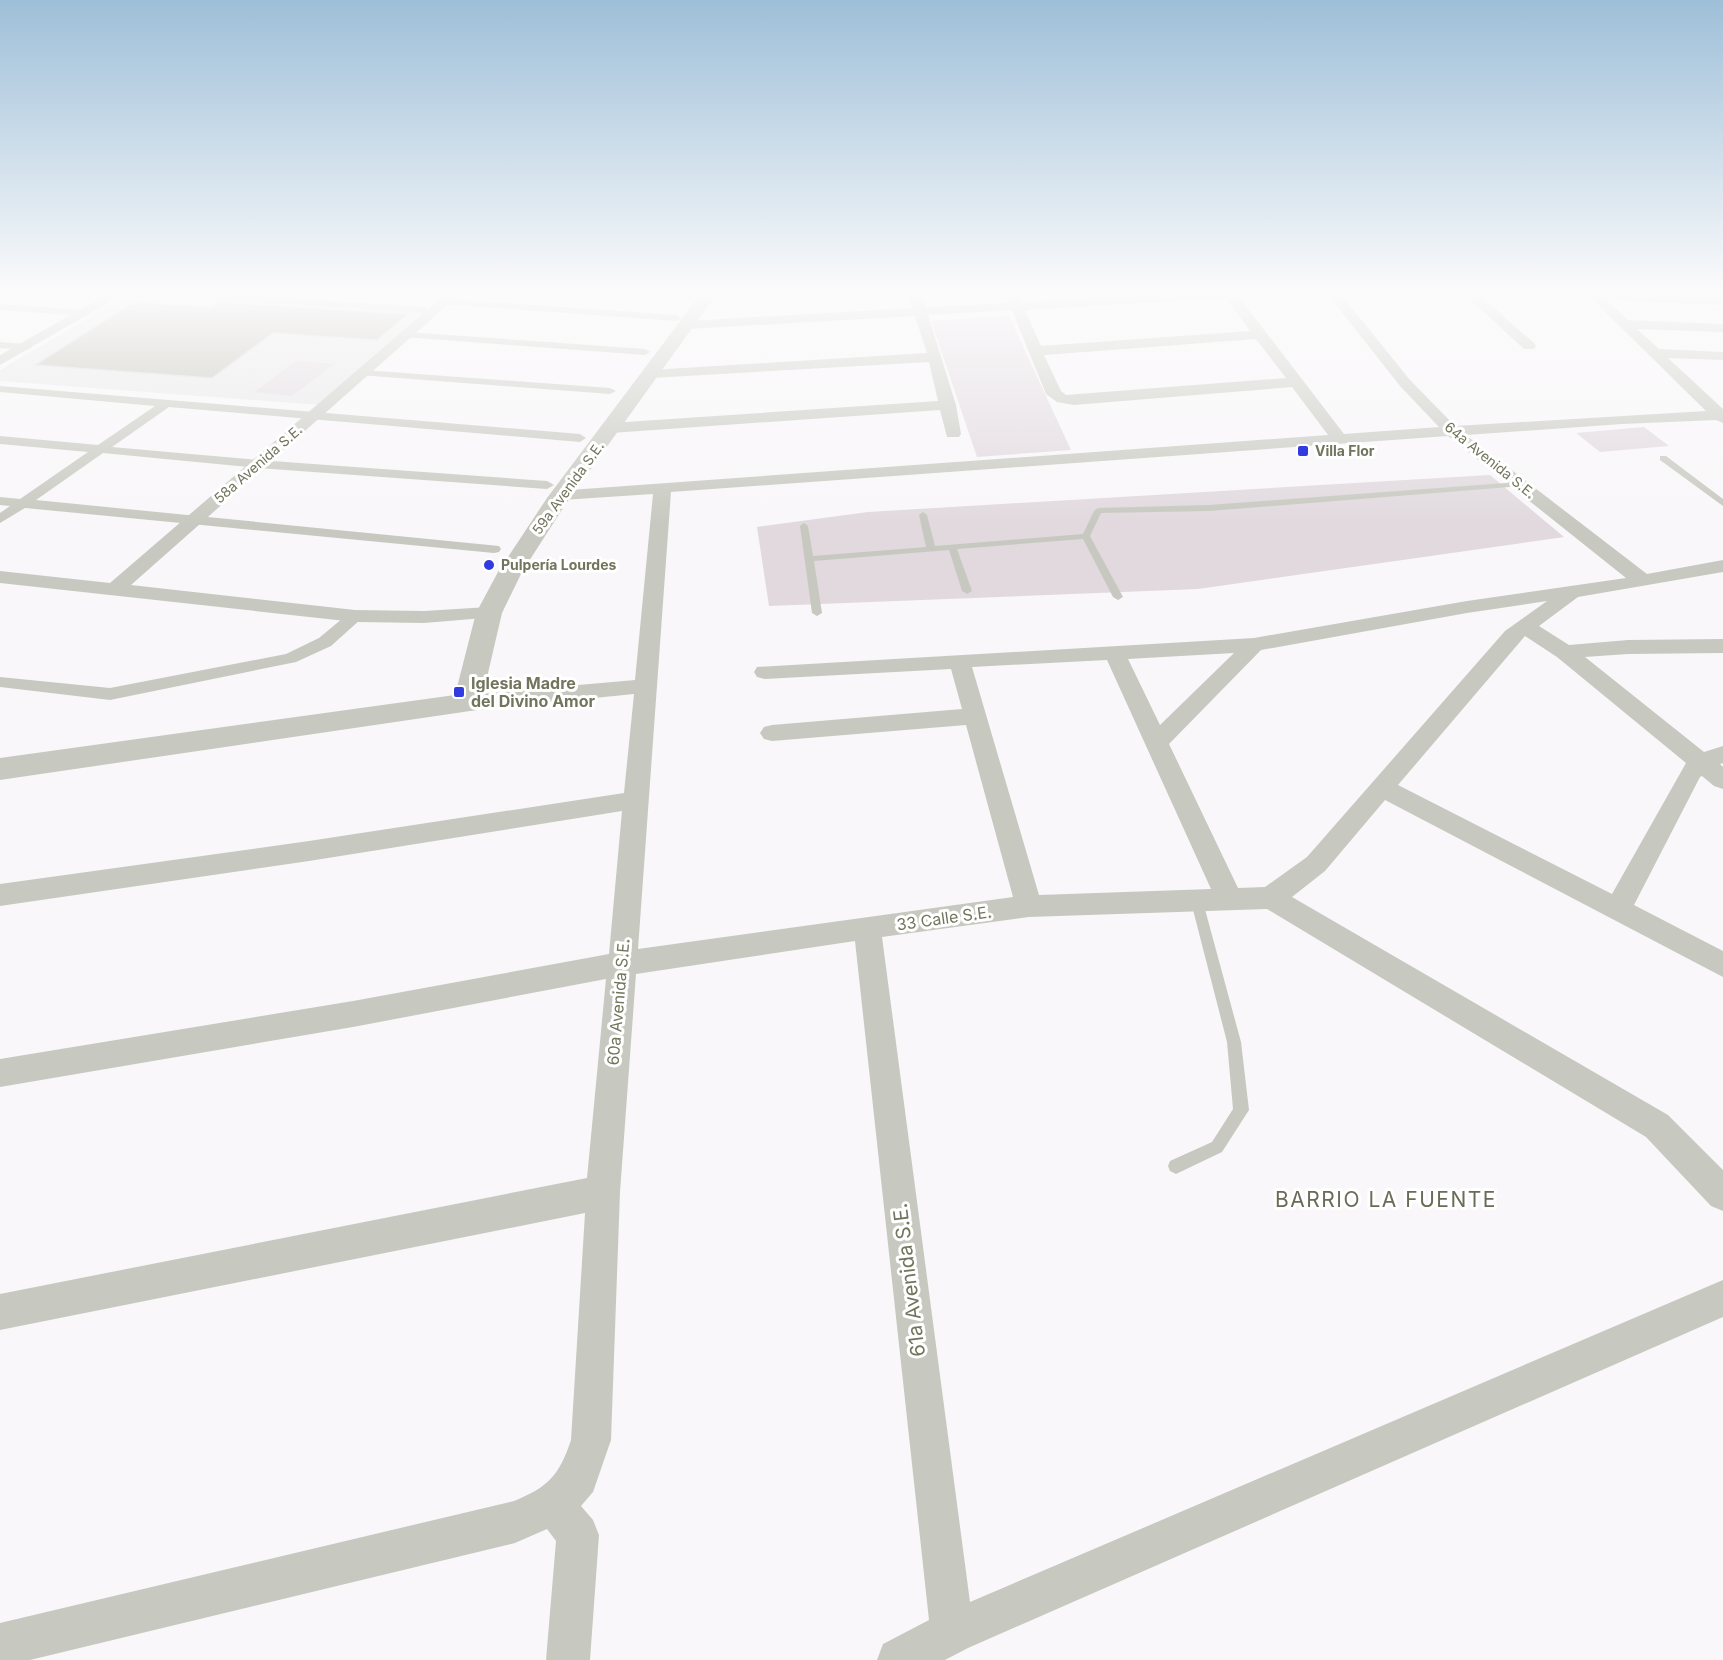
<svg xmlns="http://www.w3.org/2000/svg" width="1723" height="1660" font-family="Inter,sans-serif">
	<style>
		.built { fill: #e9e8e7 }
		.green { fill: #e1d9de }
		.building { fill: #babbae; stroke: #dbd9db; stroke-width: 1.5 }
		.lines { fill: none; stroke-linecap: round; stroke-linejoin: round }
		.service { fill: #c7c9c0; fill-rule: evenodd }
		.pedestrian { fill: #c7c9c0; fill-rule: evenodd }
		.minor { fill: #c7c9c0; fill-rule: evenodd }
		.tertiary { fill: #c7c9c0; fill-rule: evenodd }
		.poi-dot { fill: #323bdf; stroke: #fff; stroke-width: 2 }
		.labels { text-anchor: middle; stroke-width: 6; stroke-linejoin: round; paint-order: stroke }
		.far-poi-label { font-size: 14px; font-weight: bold; fill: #72755c; stroke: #fff; text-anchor: start }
		.far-street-label { font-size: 14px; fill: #72755c; stroke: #fff }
		.poi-label { font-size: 16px; font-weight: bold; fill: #72755c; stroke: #fff; text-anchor: start }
		.street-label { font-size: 16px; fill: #72755c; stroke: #fff }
		.near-street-label { font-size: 20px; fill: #72755c; stroke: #fff }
		.near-neighbourhood-label { font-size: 21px; letter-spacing: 1.5px; fill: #696d57; stroke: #fff }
	</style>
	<rect width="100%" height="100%" fill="#f9f7f9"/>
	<path class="built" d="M131,293L425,312L320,405L0,381V370Z"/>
	<path class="green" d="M1009,316L1071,450L977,457L931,321Z
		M296,361L334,364L292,396L254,392Z
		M1644,427L1669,446L1600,452L1576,433Z
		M1490,475L1564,537L1198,589L769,606L757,527L868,512Z"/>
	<path class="building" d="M134,302L211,307L220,302L408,314L377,340L273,333L212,378L35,365Z"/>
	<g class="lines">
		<path class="service" d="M1660,456H1666L1723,499V506L1660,460Z
			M1519,482H1522V486L1209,511L1101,513L1090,536L1123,597L1118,600L1113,597L1083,539L957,549L972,591L967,594L962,591L949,550L814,561L822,613L817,616L812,613L800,526L804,523L808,526L813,556L926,547L919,515L923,512L927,515L935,546L1083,534L1094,511L1098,508L1209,505Z
			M1197,897L1202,898L1203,902L1241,1042L1249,1110L1222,1152L1176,1174L1170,1171L1168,1166L1170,1161L1212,1142L1233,1109L1227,1042L1191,902L1192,898Z"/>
		<path class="pedestrian" d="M143,292H196L425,307L430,310L425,313L148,295Z
			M445,299L677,315L682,318L677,321L441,304V300Z
			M0,304L86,310L91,313L86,316L0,310Z
			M407,332L645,349L650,352L645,355L403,337V333Z
			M0,342L27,344L32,347L27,350L0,348Z
			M363,370L610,388L616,391L610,394L359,375L357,373Z
			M0,386L580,434L586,438L580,442L169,407L112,447L258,460L547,481L554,485L547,489L258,468L103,453L36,500L499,546L501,549L499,552L494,553L25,508L0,523V513L10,506L0,505V497L20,499L88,452L0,444V436L98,445L155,406L0,392Z
			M355,611L363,616L361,619L331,646L296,662L110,700L0,687V677L110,688L286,654L319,638L349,613Z"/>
		<path class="minor" d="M111,292H127L0,365V355Z
			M448,292H462L131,585L355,610L424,611L489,607L496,609L499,613L496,617L424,623L355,622L0,583V571L110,583Z
			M908,292H921L926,307L1009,303L1007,292H1020L1022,302L1194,292H1235L1344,434L1439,427L1400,386L1326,292H1339L1410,380L1455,426L1706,411L1585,292L1723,297V305L1607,300L1628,320L1723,324V332L1637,329L1659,349L1723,352V360L1668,358L1723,409V423L1716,420L1622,424L1466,435L1647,574L1723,560V572L1578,597L1539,626L1569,645L1628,640L1723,639V653L1628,654L1585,657L1704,752L1723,746V763L1720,764L1723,767V789L1714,786L1702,776L1700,777L1634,905L1723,951V977L1385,800L1325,871L1292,897L1668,1115L1723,1170V1211L1711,1206L1646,1137L1267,909L1029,917L882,937L970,1602L1723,1280V1317L968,1648L945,1660H877L883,1644L929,1620L855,941L636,974L620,1192L611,1440L593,1492L581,1506L593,1520L599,1535L590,1660H546L556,1541L547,1529L515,1543L30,1660H0V1623L514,1501C548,1487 559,1476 571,1440L585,1213L0,1330V1294L587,1178L606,979L353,1027L0,1087V1059L353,1001L609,954L622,811L309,861L0,906V884L309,841L624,793L634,694L467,711L459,708L456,703L459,698L467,695L635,680L653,494L562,500L556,499L553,495L556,491L1328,435L1292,387L1074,405L1057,402L1046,394L1012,310L928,315L956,405L961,434L959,437H947L940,410L611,433L603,428L611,423L938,401L929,362L651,378L644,374L651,370L927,353L915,316L687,329L680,325L687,321L913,308ZM1226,298L1250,331L1041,346L1025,310ZM1256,339L1286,378L1066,395L1061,391L1044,355ZM1448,436L1626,578L1467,601L1254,638L757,667L754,672L757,677L765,679L951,669L962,709L772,725L764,727L760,733L764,739L772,741L966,725L1013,897L638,949L671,492ZM1547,601L1505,631L1307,857L1265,887L1238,888L1169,744L1261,650L1467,613ZM1525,636L1557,657L1686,763L1612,894L1398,785ZM1234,653L1160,725L1128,659ZM1107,660L1211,889L1039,895L972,667Z
			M1462,292H1476L1534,343L1536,346L1534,349H1524Z"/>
		<path class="tertiary" d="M702,292H718L565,505L522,572L502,613L481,703L477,710L0,780V758L455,695L476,613L498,572L547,498Z"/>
	</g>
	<linearGradient id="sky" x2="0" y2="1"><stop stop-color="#9ebfd8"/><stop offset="0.56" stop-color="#fcfbfc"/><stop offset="1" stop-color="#fcfbfc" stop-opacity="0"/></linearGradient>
	<rect width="1723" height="525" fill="url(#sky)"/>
	<g class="poi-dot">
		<rect x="1297" y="445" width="12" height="12" rx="3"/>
		<circle cx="489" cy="565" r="6"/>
		<rect x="453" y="686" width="12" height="12" rx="3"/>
	</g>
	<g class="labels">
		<g class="far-poi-label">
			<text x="1315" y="456">Villa Flor</text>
			<text x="501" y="570">Pulpería Lourdes</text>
		</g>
		<g class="far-street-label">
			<text transform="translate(1490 460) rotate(39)" y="5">64a Avenida S.E.</text>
			<text transform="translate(258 464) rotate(-41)" y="5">58a Avenida S.E.</text>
			<text transform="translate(568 488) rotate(-54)" y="5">59a Avenida S.E.</text>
		</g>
		<g class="poi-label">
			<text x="471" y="689">Iglesia Madre<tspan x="471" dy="18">del Divino Amor</tspan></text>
		</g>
		<g class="street-label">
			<text transform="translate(944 918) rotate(-8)" y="6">33 Calle S.E.</text>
			<text transform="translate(618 1002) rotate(-85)" y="6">60a Avenida S.E.</text>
		</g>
		<g class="near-street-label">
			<text transform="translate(909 1280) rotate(-97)" y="7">61a Avenida S.E.</text>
		</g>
		<g class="near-neighbourhood-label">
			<text x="1386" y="1207">BARRIO LA FUENTE</text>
		</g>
	</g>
</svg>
